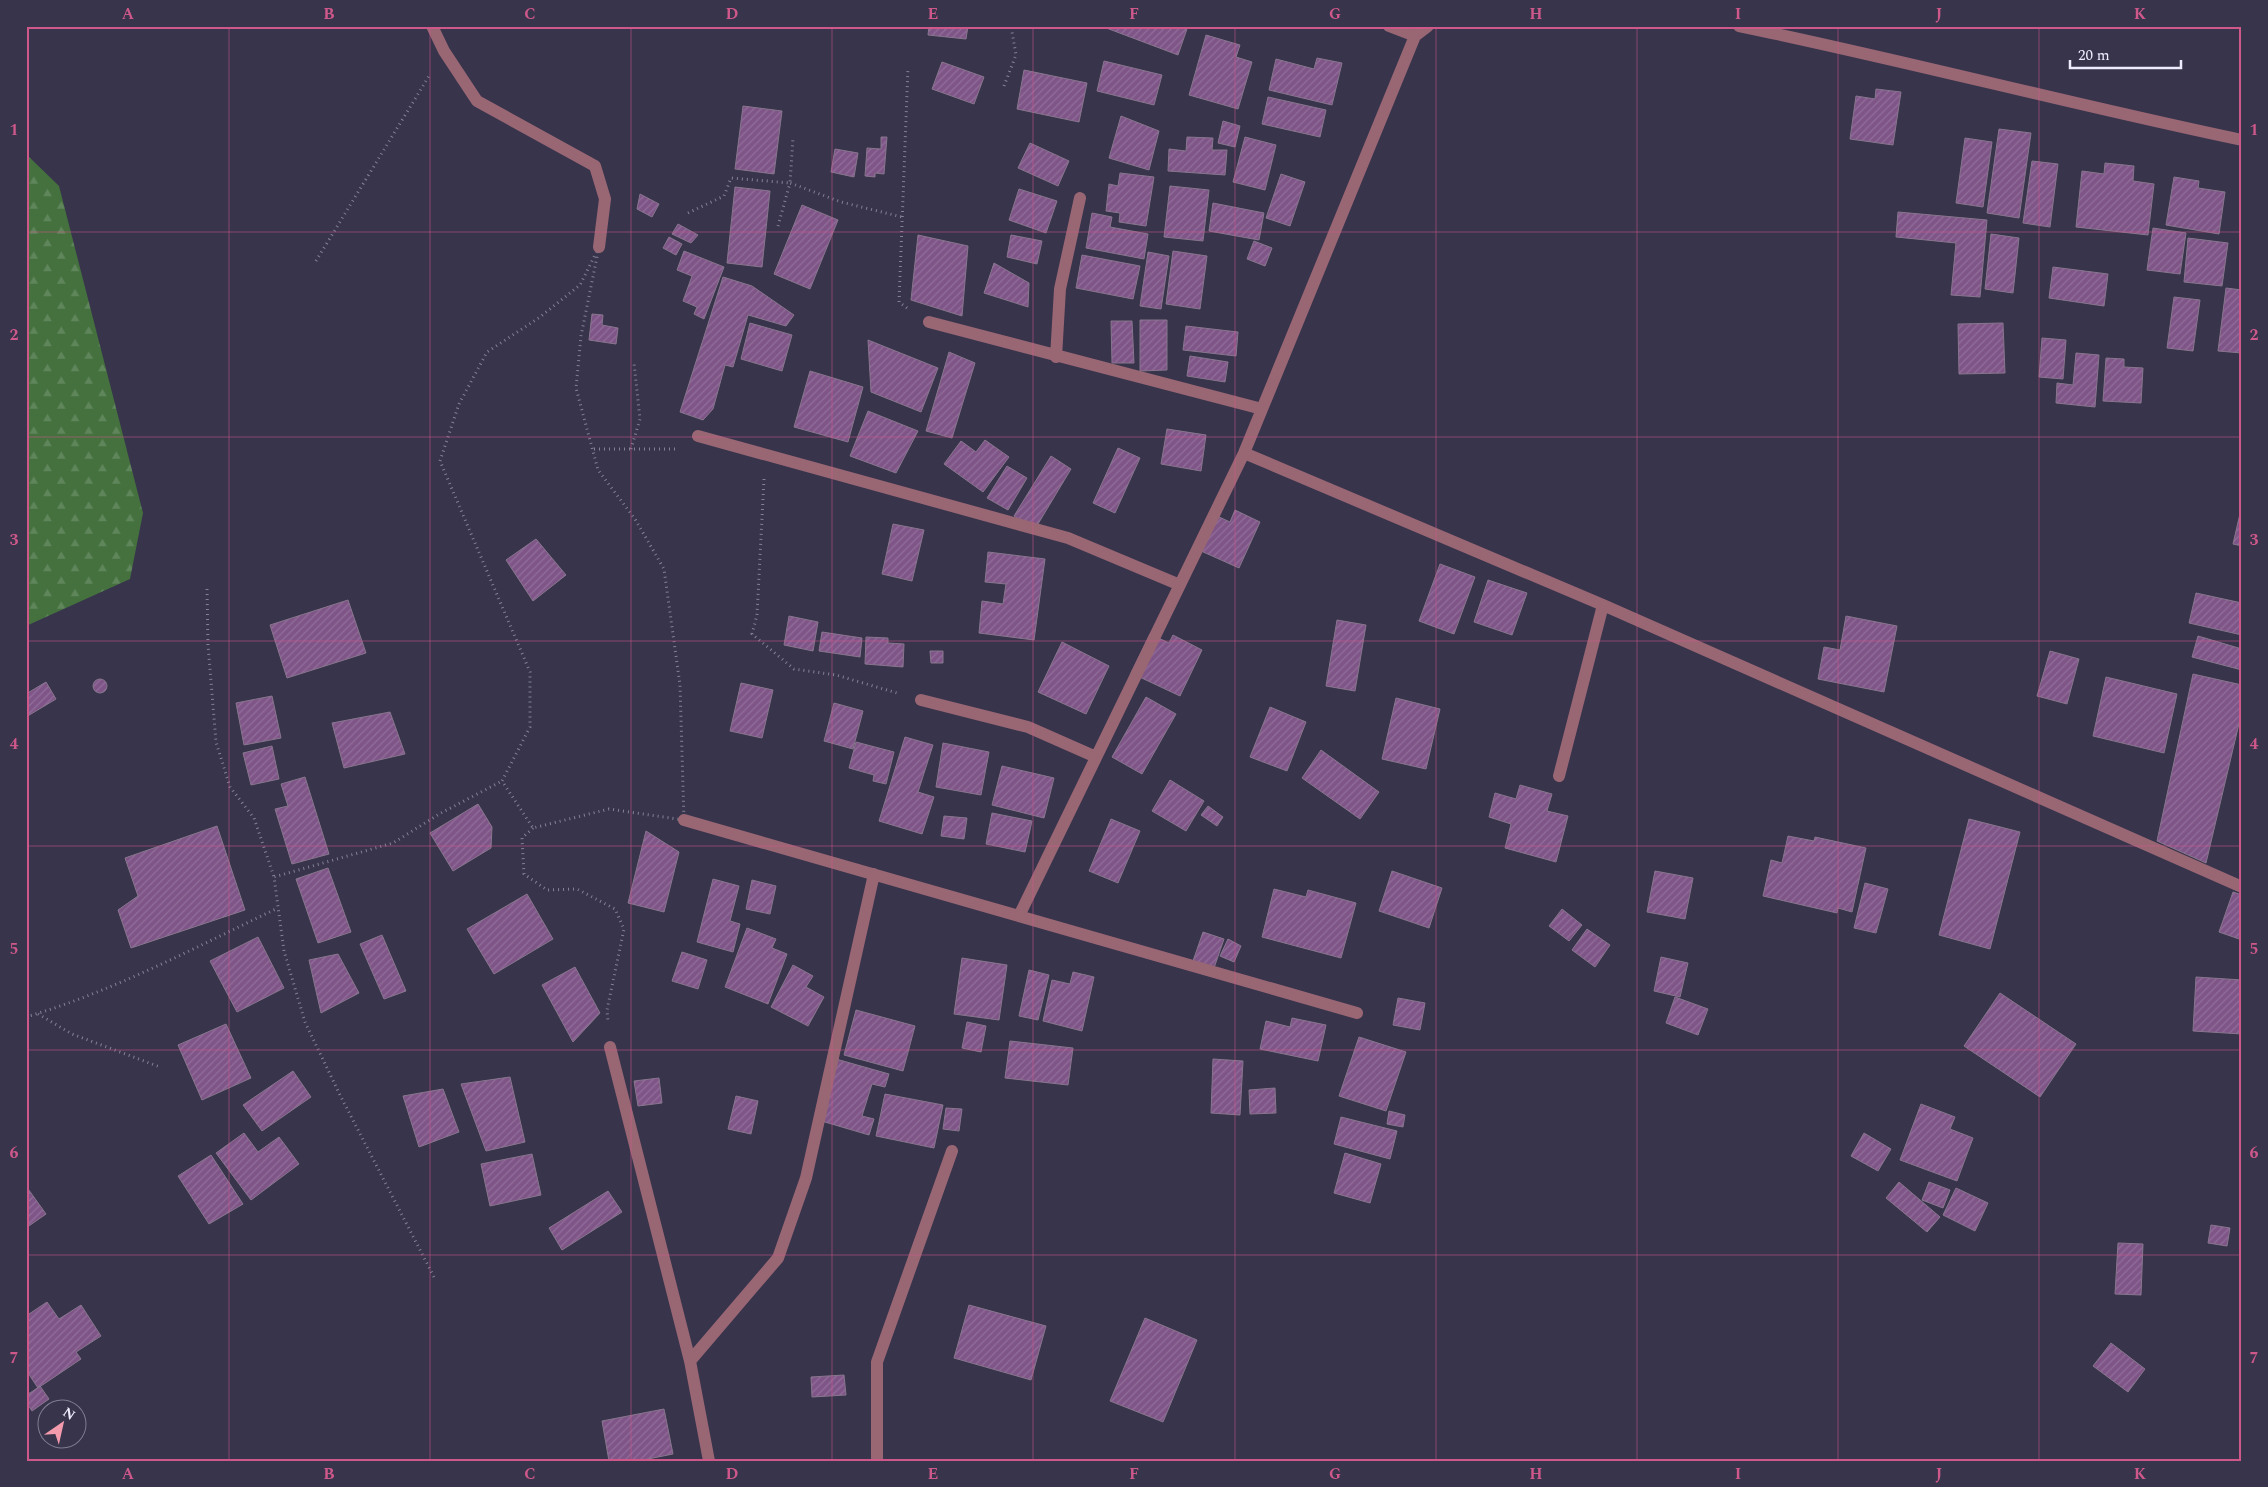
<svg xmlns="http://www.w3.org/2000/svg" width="2268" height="1487" font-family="Spectral,serif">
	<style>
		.forest { fill: url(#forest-firs) }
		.building { fill: url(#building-hatch); stroke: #88768d }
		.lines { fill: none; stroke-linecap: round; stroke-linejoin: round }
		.path { stroke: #848296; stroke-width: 3; stroke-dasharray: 1 4; stroke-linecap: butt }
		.street { stroke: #996674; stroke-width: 12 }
		.grid { fill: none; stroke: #cf588b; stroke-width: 1; stroke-opacity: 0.55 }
		.neatline { fill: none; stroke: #cf588b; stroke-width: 2 }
		.grid-label { font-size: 16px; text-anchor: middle; font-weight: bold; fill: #cf588b }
	</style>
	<defs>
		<pattern id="forest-firs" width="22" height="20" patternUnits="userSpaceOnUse" patternTransform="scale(1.25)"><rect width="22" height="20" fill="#44713e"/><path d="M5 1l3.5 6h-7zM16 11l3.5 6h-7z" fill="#5f855b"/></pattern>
		<pattern id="building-hatch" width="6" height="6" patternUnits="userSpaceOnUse" patternTransform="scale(1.25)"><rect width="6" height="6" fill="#7f5588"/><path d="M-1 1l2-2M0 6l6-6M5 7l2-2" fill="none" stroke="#916e9a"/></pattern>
	</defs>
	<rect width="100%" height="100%" fill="#37344b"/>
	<path class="forest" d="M26,154L59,186L143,513L130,579L26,626Z"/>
	<path class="building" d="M929,26H968L966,39L928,35Z
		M1101,26H1188L1178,55Z
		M1206,35L1240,45L1236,57L1252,62L1238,109L1189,95Z
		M1317,58L1342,63L1332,105L1269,90L1276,59L1314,69Z
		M1104,61L1162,75L1154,105L1097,91Z
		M942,62L984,77L974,104L932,89Z
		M1024,70L1087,83L1079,122L1017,109Z
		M1876,89L1901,92L1893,145L1850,139L1856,96L1875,99Z
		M1268,97L1326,110L1320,137L1262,124Z
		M743,106L782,111L774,174L735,169Z
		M1121,116L1159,131L1149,170L1109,158Z
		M1223,121L1240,126L1235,147L1218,143Z
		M1999,129L2031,133L2019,218L1987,213Z
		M881,137H887L884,174L875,173V177L865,176L867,148L881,149Z
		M1187,137L1213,138L1212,150H1227L1225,175L1168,171L1169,149L1186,151Z
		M1245,137L1276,145L1265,190L1233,182Z
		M1965,138L1992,142L1983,207L1956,203Z
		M1030,143L1069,161L1058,186L1018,168Z
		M835,149L858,153L854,177L831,172Z
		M2032,161L2058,164L2050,227L2023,223Z
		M2105,163L2134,166L2133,181L2154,184L2148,235L2076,227L2082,171L2104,174Z
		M1120,173L1154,177L1146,226L1119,222L1120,213L1106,211L1109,184L1118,186Z
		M1281,174L1305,182L1290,226L1266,218Z
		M2174,177L2199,181L2198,188L2225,192L2219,234L2166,225Z
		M1170,186L1209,190L1203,241L1164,237Z
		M735,187L770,191L762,267L727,263Z
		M1019,189L1057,201L1046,233L1009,220Z
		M640,194L659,204L652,217L637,209Z
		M1213,203L1264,213L1259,240L1209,231Z
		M802,205L838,220L810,289L774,274Z
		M1898,212L1987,220L1980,297L1951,295L1956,243L1896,237Z
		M1092,213L1112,217L1110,227L1148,234L1144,259L1086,248Z
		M678,224L698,235L691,243L672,234Z
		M2153,228L2186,233L2180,274L2147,270Z
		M1991,234L2019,238L2013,293L1985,289Z
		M918,235L968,246L962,316L911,300Z
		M1011,235L1042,241L1037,264L1007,257Z
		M669,237L682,244L676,255L663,248Z
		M2188,238L2228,243L2222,286L2184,282Z
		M1254,241L1272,248L1265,266L1247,259Z
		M684,251L724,267L704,319L694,314L697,307L683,301L692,276L677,270Z
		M1173,251L1207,256L1200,309L1166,304Z
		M1148,252L1169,256L1161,309L1140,306Z
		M1082,255L1140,266L1133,299L1076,288Z
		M994,263L1029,283L1028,307L984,293Z
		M2053,267L2108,274L2104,306L2049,298Z
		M723,277L752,286L794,315L786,326L748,315L733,367L725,365L713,409L703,420L680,412Z
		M2226,288L2242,290V353L2218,351Z
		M2174,297L2200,300L2193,351L2167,348Z
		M592,314L603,315L602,325L618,328L616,344L589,340Z
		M1140,320H1167V370L1140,371Z
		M1111,321H1132L1134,363H1112Z
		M750,323L792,335L782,371L741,359Z
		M2003,323L2005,373L1959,374L1958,324Z
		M1186,326L1238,332L1236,356L1183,350Z
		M2042,338L2066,340L2063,379L2039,377Z
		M868,340L938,368L921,412L871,392Z
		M949,352L975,363L952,438L926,431Z
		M2076,353L2099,355L2095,407L2056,403L2057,383L2073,385Z
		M1190,356L1228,362L1225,382L1187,376Z
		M2106,358L2124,359V367L2143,368L2141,403L2103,401Z
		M810,371L863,387L848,442L794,427Z
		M868,411L918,431L896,473L850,456Z
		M1167,429L1206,435L1201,471L1161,464Z
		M985,440L1009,457L983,492L944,464L961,441L976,452Z
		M1118,448L1140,458L1115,513L1093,503Z
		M1051,456L1071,469L1035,529L1014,516Z
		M1007,466L1027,478L1008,510L987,498Z
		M2242,505V546L2233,544Z
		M1235,510L1260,522L1239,568L1201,551L1217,516L1230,522Z
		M893,524L924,530L912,581L882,574Z
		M536,539L566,575L533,601L506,560Z
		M988,552L1045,559L1034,640L979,633L982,601L1003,604L1006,584L985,582Z
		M1440,564L1475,577L1454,634L1419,621Z
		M1488,580L1527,593L1512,635L1474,622Z
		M2196,593L2242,603V635L2189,623Z
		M348,600L366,653L287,678L270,625Z
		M789,616L818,622L813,651L784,645Z
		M1846,616L1897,626L1884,692L1818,679L1824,647L1840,650Z
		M1337,620L1366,625L1355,691L1326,686Z
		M822,632L862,638L860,657L819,651Z
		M1150,634L1169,643L1173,635L1202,650L1180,696L1131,673Z
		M2198,636L2242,649V670L2192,657Z
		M866,637L888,638V643L904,644L903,667L865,664Z
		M1062,642L1109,666L1086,714L1038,692Z
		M930,651H943V663H931Z
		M2050,651L2079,659L2067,704L2037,696Z
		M2193,674L2242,685V711L2206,863L2157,841Z
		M2106,677L2177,694L2164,753L2093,736Z
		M93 686a7 7 0 1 1 14 0a7 7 0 1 1-14 0Z
		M46,682L56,699L26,717V694Z
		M741,683L773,690L762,738L730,731Z
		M272,696L281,738L244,745L236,703Z
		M1146,697L1176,714L1142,774L1112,757Z
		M1396,698L1440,709L1426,769L1382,759Z
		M834,703L863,711L853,749L824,741Z
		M1270,707L1306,722L1287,771L1250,757Z
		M390,712L405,754L344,768L332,723Z
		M905,737L933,745L918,792L934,797L922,834L879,821Z
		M856,742L894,752L886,784L873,781L874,775L849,768Z
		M943,743L989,752L981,795L936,787Z
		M272,746L279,779L251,785L243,753Z
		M1321,750L1379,792L1360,819L1302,778Z
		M1002,766L1054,778L1044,818L992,805Z
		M305,777L329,854L292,864L275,809L288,806L281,784Z
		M1170,780L1204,801L1186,831L1152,811Z
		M1520,785L1552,794L1547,811L1568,816L1556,862L1505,848L1511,824L1489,817L1495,793L1516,799Z
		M478,804L492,827L491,848L453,871L430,833Z
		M1208,806L1223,817L1217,826L1201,815Z
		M992,813L1032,821L1025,852L986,844Z
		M944,816L967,818L964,839L941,836Z
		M1111,819L1140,831L1118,883L1089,871Z
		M1969,819L2020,832L1990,949L1939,935Z
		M217,826L245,910L131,948L118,910L138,896L125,858Z
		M646,831L679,852L664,912L628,903Z
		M1788,836L1814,841L1815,837L1866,848L1852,912L1838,908L1837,913L1763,896L1771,860L1782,863Z
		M328,868L351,932L318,943L296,879Z
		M1392,871L1442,888L1429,928L1379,911Z
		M1655,871L1693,878L1685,919L1647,912Z
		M713,879L739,886L730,921L740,924L733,952L697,942Z
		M752,880L776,886L770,914L746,909Z
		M1865,883L1888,889L1876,933L1854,928Z
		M1274,889L1306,897L1308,890L1356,903L1341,958L1262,937Z
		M2233,892L2242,895V940L2219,932Z
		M527,894L553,939L494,974L467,929Z
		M1562,909L1582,925L1569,941L1549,926Z
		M747,928L776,939L772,948L787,954L768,1004L725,987Z
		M1587,929L1610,945L1595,967L1572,950Z
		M1203,932L1224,939L1214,968L1193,961Z
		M382,935L406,991L384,999L360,944Z
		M258,937L284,988L237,1012L210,961Z
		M1228,939L1241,946L1234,962L1220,956Z
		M682,952L707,960L698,989L672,981Z
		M338,954L359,993L321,1013L309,960Z
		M1661,957L1688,963L1680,997L1654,991Z
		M962,958L1007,965L999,1020L954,1014Z
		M793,965L813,976L806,987L824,997L808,1026L771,1007Z
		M575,967L600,1013L573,1042L542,985Z
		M1029,970L1049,975L1038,1020L1019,1016Z
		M1073,972L1094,977L1082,1031L1043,1021L1052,980L1070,984Z
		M2196,977L2242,980V1034L2193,1031Z
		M2000,993L2076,1044L2040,1097L1964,1046Z
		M1675,997L1708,1009L1698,1035L1666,1023Z
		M1398,998L1425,1003L1420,1030L1393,1025Z
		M856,1010L915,1026L903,1071L844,1055Z
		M1292,1018L1326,1025L1318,1061L1260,1049L1266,1021L1290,1027Z
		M967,1022L986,1026L981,1052L962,1048Z
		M226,1024L251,1078L202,1100L178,1045Z
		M1359,1037L1406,1052L1386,1111L1339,1096Z
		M1010,1041L1073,1048L1068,1085L1005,1078Z
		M836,1059L889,1074L885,1087L872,1084L862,1116L874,1119L869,1135L818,1120Z
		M1213,1059L1243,1061L1240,1115L1211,1113Z
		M293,1071L311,1097L262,1131L243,1105Z
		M510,1077L525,1142L486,1151L461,1084Z
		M659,1078L662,1103L638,1106L634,1081Z
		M1275,1088L1276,1113L1250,1114L1249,1090Z
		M443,1089L459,1132L419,1147L403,1096Z
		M885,1094L943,1105L934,1148L876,1136Z
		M736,1096L758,1101L751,1134L728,1129Z
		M1921,1104L1955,1117L1950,1129L1973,1138L1957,1181L1900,1160Z
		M946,1108L962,1109L959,1131L943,1129Z
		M1389,1111L1405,1115L1403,1127L1387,1124Z
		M1341,1117L1397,1131L1390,1159L1334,1144Z
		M244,1133L258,1152L279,1137L299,1164L251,1200L216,1153Z
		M1864,1133L1891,1149L1878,1171L1851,1156Z
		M1345,1153L1381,1164L1370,1203L1334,1193Z
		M532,1154L541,1195L490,1206L481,1164Z
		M211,1155L243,1204L209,1224L178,1176Z
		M1899,1182L1940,1217L1927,1232L1886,1198Z
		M1929,1182L1950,1190L1943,1208L1922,1200Z
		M26,1186L46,1214L26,1228Z
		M1956,1188L1988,1203L1975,1231L1943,1215Z
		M608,1191L622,1212L562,1250L549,1228Z
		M2211,1225L2230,1228L2227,1246L2208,1243Z
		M2118,1243L2143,1244L2141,1295L2115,1294Z
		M47,1302L59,1319L81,1305L101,1336L76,1352L81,1359L38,1388L26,1370V1316Z
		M969,1305L1046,1326L1031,1380L954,1358Z
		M1145,1318L1197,1340L1163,1422L1110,1401Z
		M2111,1343L2145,1369L2128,1392L2093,1366Z
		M844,1375L846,1395L812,1397L811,1377Z
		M40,1386L49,1399L32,1411L26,1402V1393H30Z
		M664,1409L673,1454L638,1461H609L602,1421Z"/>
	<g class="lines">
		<path class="path" d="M1004,86L1016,55L1011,26
			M688,213L724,196L731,178L790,183L793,138
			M778,226L790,183L841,202L902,217
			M599,247L581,336L576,388L598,470L635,519L664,569L680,685L684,820L609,809L533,828L502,781L530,727V672L440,461L459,404L487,352L540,317L580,285Z
			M316,261L429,76
			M907,308L899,302L908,68
			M594,449H677
			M631,449L640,419L634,363
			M764,479L757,615L752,634L794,669L836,675L897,693
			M207,589L208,645L216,742L230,787L254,818L274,877
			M533,828L522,838L524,874L547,890L577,889L615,909L624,929L607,1010L608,1022
			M38,1014L72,1034L160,1067
			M26,1017C114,991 196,947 278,908
			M434,1277L340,1095L305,1022L284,951L274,877L393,843L441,813L502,781"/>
		<path class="street" d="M432,26L444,51L477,101L595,166L605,199L599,247
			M1389,26L1415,36
			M1739,26C1908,61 2074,105 2242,140
			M929,322L1262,409
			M1056,357L1060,289L1080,198
			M698,436L1068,538L1180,585
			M1244,453L1603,605L2242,887
			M921,700L1028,727L1096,757
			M1559,776L1603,605
			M684,820L1357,1013
			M1019,916L1244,453L1415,36L1428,26
			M610,1047L690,1361L709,1461
			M690,1361L778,1258L806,1178L874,874
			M877,1461V1362L952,1151"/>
	</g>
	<path class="grid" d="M229,26V1461M430,26V1461M631,26V1461M832,26V1461M1033,26V1461M1235,26V1461M1436,26V1461M1637,26V1461M1838,26V1461M2039,26V1461M26,232H2242M26,437H2242M26,641H2242M26,846H2242M26,1050H2242M26,1255H2242"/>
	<rect width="2268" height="1487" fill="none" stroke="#37344b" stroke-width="55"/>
	<g transform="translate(62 1424) rotate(34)"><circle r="24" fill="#37344b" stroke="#807e92"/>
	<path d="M0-4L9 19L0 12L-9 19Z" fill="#f39aac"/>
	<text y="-8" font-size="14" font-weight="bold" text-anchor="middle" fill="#eeecfc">N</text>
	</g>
	<path d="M2070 60v8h111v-8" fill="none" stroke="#eeecfc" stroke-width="2.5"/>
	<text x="2078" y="60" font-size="15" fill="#eeecfc" stroke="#37344b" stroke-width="4" paint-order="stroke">20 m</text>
	<rect x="28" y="28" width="2212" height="1432" class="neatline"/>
	<g class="grid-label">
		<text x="128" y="19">A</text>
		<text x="329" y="19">B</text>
		<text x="530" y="19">C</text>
		<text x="732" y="19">D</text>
		<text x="933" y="19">E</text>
		<text x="1134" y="19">F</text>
		<text x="1335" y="19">G</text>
		<text x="1536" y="19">H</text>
		<text x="1738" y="19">I</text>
		<text x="1939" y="19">J</text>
		<text x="2140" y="19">K</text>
		<text x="14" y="135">1</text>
		<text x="2254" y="135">1</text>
		<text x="14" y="340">2</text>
		<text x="2254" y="340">2</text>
		<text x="14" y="545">3</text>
		<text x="2254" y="545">3</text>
		<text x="14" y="749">4</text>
		<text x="2254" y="749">4</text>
		<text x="14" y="954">5</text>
		<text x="2254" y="954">5</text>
		<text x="14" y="1158">6</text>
		<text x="2254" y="1158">6</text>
		<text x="14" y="1363">7</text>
		<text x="2254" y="1363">7</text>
		<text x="128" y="1479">A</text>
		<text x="329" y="1479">B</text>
		<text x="530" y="1479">C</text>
		<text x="732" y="1479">D</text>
		<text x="933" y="1479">E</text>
		<text x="1134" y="1479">F</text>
		<text x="1335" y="1479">G</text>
		<text x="1536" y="1479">H</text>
		<text x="1738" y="1479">I</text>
		<text x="1939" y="1479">J</text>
		<text x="2140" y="1479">K</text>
	</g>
</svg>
